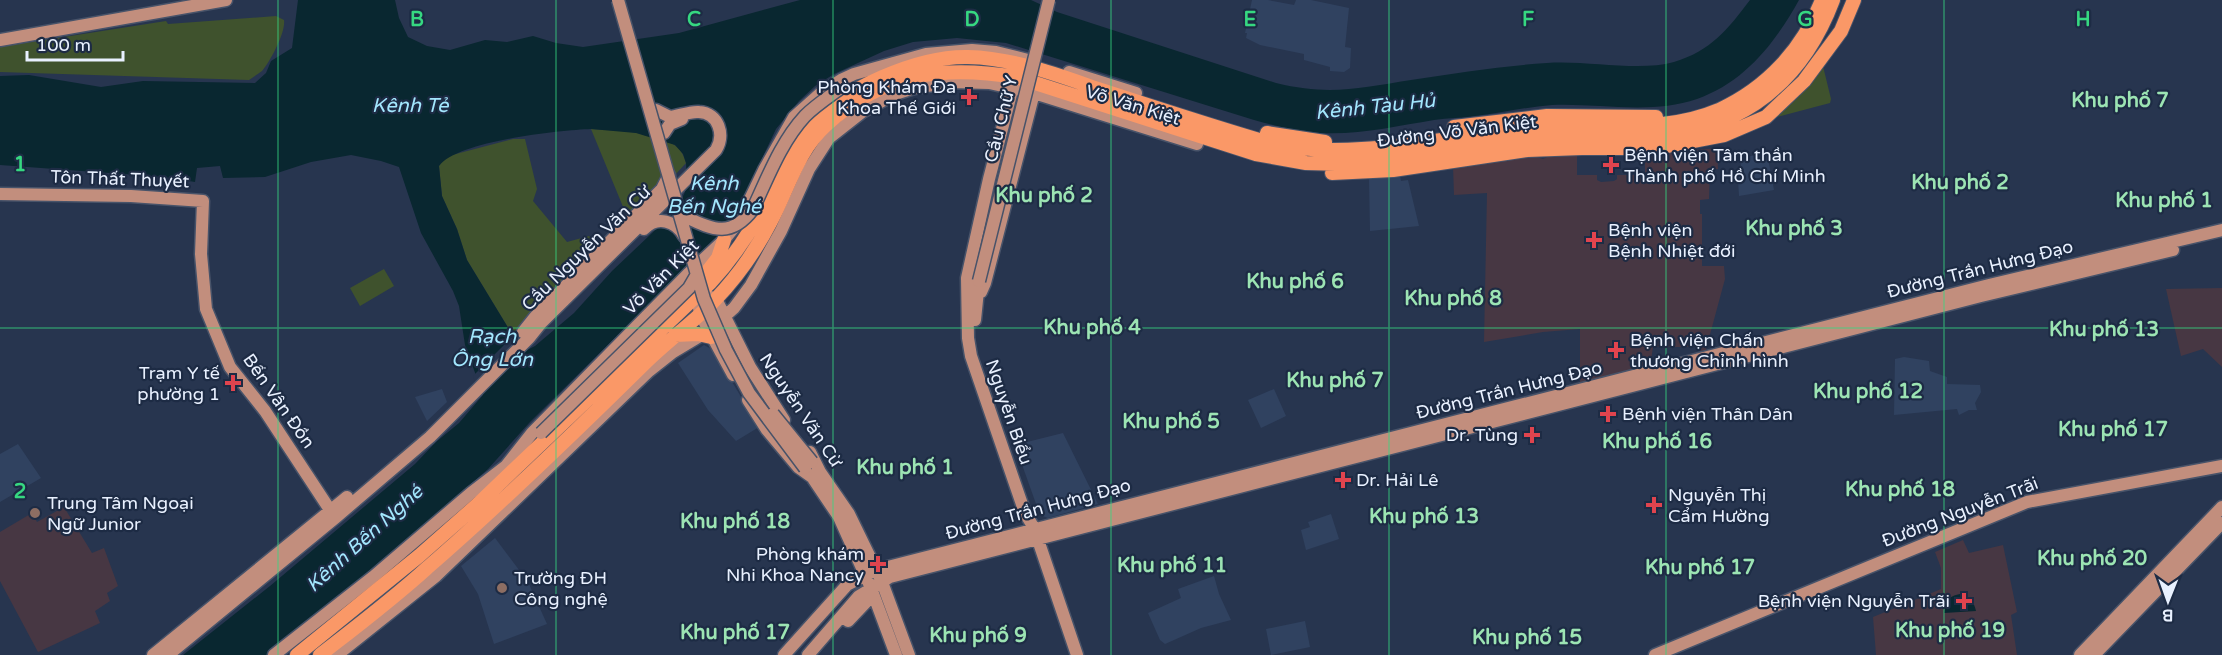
<svg xmlns="http://www.w3.org/2000/svg" width="2222" height="655" font-family="'Varela Round',sans-serif">
	<style>
		.built { fill: #304260 }
		.industrial { fill: #473743 }
		.green { fill: #3f522d }
		.water { fill: #092730; fill-rule: evenodd }
		.pier { fill: #27354f }
		.lines { fill: none; stroke-linecap: round; stroke-linejoin: round }
		.major-casing { stroke: #485369; stroke-width: 15 }
		.highway-casing { stroke: #485369; stroke-width: 16 }
		.major { stroke: #c28e7d; stroke-width: 12 }
		.highway { stroke: #fa9867; stroke-width: 14 }
		.major-bridge-casing { stroke: #485369; stroke-width: 15; stroke-linecap: butt }
		.major-bridge { stroke: #c28e7d; stroke-width: 12 }
		.grid { fill: none; stroke: #36d881; stroke-width: 1.5; stroke-opacity: 0.55 }
		.health-dot { fill: #e0444e; stroke: #1d2b44; stroke-width: 2 }
		.education-dot { fill: #8d6e63; stroke: #1d2b44; stroke-width: 2 }
		.labels { text-anchor: middle; stroke-width: 4.5; stroke-linejoin: round; paint-order: stroke }
		.poi-label { font-size: 18px; fill: #e9f1ff; stroke: #1d2b44; text-anchor: start }
		.street-label { font-size: 18px; fill: #e9f1ff; stroke: #1d2b44 }
		.neighbourhood-label { font-size: 20px; font-weight: bold; fill: #9ce4b3; stroke: #1d2b44 }
		.water-label { font-size: 20px; font-style: italic; fill: #a3e7fe; stroke: #1d2b44 }
		.grid-label { font-size: 20px; text-anchor: middle; font-weight: bold; fill: #36d881; stroke: #1d2b44; stroke-width: 4.5; stroke-linejoin: round; paint-order: stroke }
	</style>
	<rect width="100%" height="100%" fill="#27354f"/>
	<path class="built" d="M1252,0H1268L1294,5L1296,0H1311L1349,8L1345,47L1351,48L1350,68L1344,72L1330,71V67L1304,60V54L1260,45L1246,38L1247,33H1245Z
		M1767,153L1774,190L1739,196L1738,179L1742,174L1740,158Z
		M1400,175L1401,181L1408,180L1419,226L1370,231L1369,178Z
		M704,345L713,350L759,427L736,441L708,410L678,363Z
		M1904,357L1929,361L1930,371L1947,377V384L1980,385L1981,392L1975,403L1977,410H1969L1959,415L1957,409L1894,415L1895,359Z
		M442,389L447,402L427,421L415,397Z
		M1274,389L1286,416L1261,428L1248,400Z
		M1063,433L1098,504L1048,518L1040,515L1015,445Z
		M18,444L41,478L0,502V454Z
		M1331,514L1339,539L1306,550L1301,530L1310,527L1308,522Z
		M495,538L528,582L547,624L494,644L478,594L461,566Z
		M1214,576L1219,594L1231,620L1201,628L1165,644L1160,640L1148,613L1181,598L1178,589Z
		M1305,621L1310,647L1271,655L1266,629Z"/>
	<path class="industrial" d="M1717,148L1718,169H1710L1709,199L1700,200V214H1702V266H1724L1725,279L1705,353L1701,354L1700,347H1653L1650,367L1580,384V329L1543,332L1484,342L1487,193L1454,195L1453,166L1530,155L1543,159L1554,154L1577,155V175H1597V180L1601,182L1614,181L1617,179V175H1636V178H1645V155Z
		M2222,288V367L2203,349L2181,356L2166,289Z
		M64,507L92,553L104,548L118,586L107,593L110,601L95,611L100,623L38,652L0,581V532L32,513L37,522Z
		M1963,540L1969,553L2003,545L2017,612L2011,615L2017,655H1876L1873,617L1941,589V568L1935,552Z"/>
	<path class="green" d="M276,16L284,20C286,32 270,62 262,71C258,74 253,77 249,80L0,72V47L166,21L168,24Z
		M1822,62L1831,99L1830,103L1769,119Z
		M591,129C614,130 660,132 677,147C682,151 684,157 686,163L629,225L626,214Z
		M513,139H525L537,189L533,201L567,242L589,236L602,247L517,338L510,331L467,260L457,229L442,196L439,166L444,159L452,155Z
		M384,269L394,286L360,306L350,288Z"/>
	<path class="water" d="M298,0H395L399,18L408,37L427,46L450,50L485,40L507,42L533,36L556,43L583,47L679,33L800,0H1031L1057,12L1276,83C1329,96 1360,88 1411,80C1456,73 1502,66 1547,63C1586,60 1639,72 1674,62C1711,51 1728,29 1750,0H1799C1775,43 1745,82 1697,99C1651,115 1599,103 1552,105C1526,107 1501,113 1475,116C1462,118 1448,118 1434,120C1397,126 1359,135 1321,133C1298,132 1276,126 1254,120L1006,43L957,38L913,42L884,51L834,74L815,86L799,101L776,129L738,209L720,234L530,422L488,469L390,555L269,655H183L270,586L415,464L436,442L459,423L483,395L465,345L459,306L453,291L421,233L399,167L381,161L351,155L311,162L265,177L223,178L220,166L197,168L195,182L164,177L0,165V76L29,75L101,87L143,81L255,83L266,73L271,61L292,48ZM591,129L636,133L675,145L683,154L686,163L687,183L685,192L680,202L670,216L612,271L574,313L535,346L523,352L467,260L457,229L442,196L439,166C457,141 560,130 591,129Z
		M1960,594C1970,596 1974,602 1976,611L1944,613C1946,601 1948,596 1960,594Z"/>
	<path class="pier" d="M514,335L523,347L478,391L473,376Z"/>
	<g class="lines">
		<defs>
			<path id="major" d="M0,40L226,0
				M1069,72L1136,93
				M1015,79L989,179L967,278L968,338L971,356L1025,513L1034,528
				M664,133L670,124L682,119
				M0,194L131,196L203,201L201,254L206,309L230,367L265,411L334,516
				M644,229C657,215 676,221 684,236
				M981,292L985,283L1036,85
				M697,295L700,314L733,375
				M708,296L716,299L750,367L784,420
				M975,320L979,281
				M523,332L535,317L662,189L669,175
				M748,400L767,430L798,467L812,477L839,517L871,588L896,655
				M810,452L820,472L849,514L882,582L909,655
				M1035,531L1077,655
				M848,621L866,602L871,588
				M153,655L347,497
				M168,655L335,518L430,437L529,338L541,323L716,150C725,135 719,113 699,112C690,111 679,116 670,117L656,110
				M274,655L373,577L471,493L506,466L532,433L689,273L724,240L740,220L764,170L794,117L822,92L841,80L854,74L926,54L972,50L996,52L1032,61
				M337,655L436,576L649,371L673,352L708,331L734,308L751,285L781,231L809,169L829,138L862,112L895,94L914,88L952,82L989,83L1034,93L1197,144
				M784,655L847,585L876,570L1989,285L2222,230
				M808,655L859,596L890,577L1981,296L2173,250
				M1655,655L2027,502L2222,466
				M2080,655L2222,507
				M2094,655L2222,523"/>
			<path id="highway" d="M1454,127L1547,116L1656,117
				M1267,133L1325,142
				M1332,173L1393,170L1527,150L1582,148H1656L1724,135L1766,117L1804,81L1841,31L1854,0
				M698,291L703,277L718,258L724,240
				M675,335L698,334L711,337
				M297,655L419,556L478,504L710,283C736,255 754,227 771,193C783,170 791,145 809,126C843,89 917,56 968,57C1015,58 1060,76 1104,91C1159,109 1214,127 1269,143C1353,163 1453,134 1540,127C1600,122 1661,135 1719,110C1767,88 1803,49 1822,0
				M320,655C356,627 393,599 427,568C502,503 574,433 644,364C667,341 693,323 715,300C736,278 756,250 770,223C788,190 797,151 826,125C884,73 941,65 1016,77L1256,154L1306,163L1345,164L1528,139L1659,138C1746,125 1802,82 1833,0"/>
		</defs>
		<use href="#major" class="major-casing"/>
		<use href="#highway" class="highway-casing"/>
		<use href="#major" class="major"/>
		<use href="#highway" class="highway"/>
		<defs>
			<path id="major-bridge" d="M618,0L704,299L726,350L749,393L805,468
				M686,217C714,231 732,237 753,209C768,177 781,142 805,116C816,105 830,96 842,87
				M979,281L1049,0
				M773,414L812,462
				M541,433L689,288L696,276"/>
		</defs>
		<use href="#major-bridge" class="major-bridge-casing"/>
		<use href="#major-bridge" class="major-bridge"/>
	</g>
	<path class="grid" d="M278,0V655M556,0V655M833,0V655M1111,0V655M1389,0V655M1666,0V655M1944,0V655M0,328H2222"/>
	<g class="health-dot">
		<path d="M966 88h6v6h6v6h-6v6h-6v-6h-6v-6h6z"/>
		<path d="M1608 156h6v6h6v6h-6v6h-6v-6h-6v-6h6z"/>
		<path d="M1591 231h6v6h6v6h-6v6h-6v-6h-6v-6h6z"/>
		<path d="M1613 341h6v6h6v6h-6v6h-6v-6h-6v-6h6z"/>
		<path d="M230 374h6v6h6v6h-6v6h-6v-6h-6v-6h6z"/>
		<path d="M1605 405h6v6h6v6h-6v6h-6v-6h-6v-6h6z"/>
		<path d="M1529 426h6v6h6v6h-6v6h-6v-6h-6v-6h6z"/>
		<path d="M1340 471h6v6h6v6h-6v6h-6v-6h-6v-6h6z"/>
		<path d="M1651 496h6v6h6v6h-6v6h-6v-6h-6v-6h6z"/>
		<path d="M875 555h6v6h6v6h-6v6h-6v-6h-6v-6h6z"/>
		<path d="M1961 592h6v6h6v6h-6v6h-6v-6h-6v-6h6z"/>
	</g>
	<g class="education-dot">
		<circle cx="35" cy="513" r="6"/>
		<circle cx="502" cy="588" r="6"/>
	</g>
	<g class="labels">
		<g class="poi-label">
			<text x="956" y="93" text-anchor="end">Phòng Khám Đa<tspan x="956" dy="21">Khoa Thế Giới</tspan></text>
			<text x="1624" y="161">Bệnh viện Tâm thần<tspan x="1624" dy="21">Thành phố Hồ Chí Minh</tspan></text>
			<text x="1608" y="236">Bệnh viện<tspan x="1608" dy="21">Bệnh Nhiệt đới</tspan></text>
			<text x="1630" y="346">Bệnh viện Chấn<tspan x="1630" dy="21">thương Chỉnh hình</tspan></text>
			<text x="220" y="379" text-anchor="end">Trạm Y tế<tspan x="220" dy="21">phường 1</tspan></text>
			<text x="1622" y="420">Bệnh viện Thân Dân</text>
			<text x="1518" y="441" text-anchor="end">Dr. Tùng</text>
			<text x="1356" y="486">Dr. Hải Lê</text>
			<text x="1668" y="501">Nguyễn Thị<tspan x="1668" dy="21">Cẩm Hường</tspan></text>
			<text x="47" y="509">Trung Tâm Ngoại<tspan x="47" dy="21">Ngữ Junior</tspan></text>
			<text x="864" y="560" text-anchor="end">Phòng khám<tspan x="864" dy="21">Nhi Khoa Nancy</tspan></text>
			<text x="514" y="584">Trường ĐH<tspan x="514" dy="21">Công nghệ</tspan></text>
			<text x="1950" y="607" text-anchor="end">Bệnh viện Nguyễn Trãi</text>
		</g>
		<g class="street-label">
			<text transform="translate(1133 105) rotate(17)" y="6">Võ Văn Kiệt</text>
			<text transform="translate(1001 119) rotate(-76)" y="6">Cầu Chữ Y</text>
			<text transform="translate(1457 131) rotate(-7)" y="6">Đường Võ Văn Kiệt</text>
			<text transform="translate(120 179) rotate(2)" y="6">Tôn Thất Thuyết</text>
			<text transform="translate(586 248) rotate(-44)" y="6">Cầu Nguyễn Văn Cừ</text>
			<text transform="translate(1980 269) rotate(-14)" y="6">Đường Trần Hưng Đạo</text>
			<text transform="translate(661 277) rotate(-45)" y="6">Võ Văn Kiệt</text>
			<text transform="translate(1509 390) rotate(-14)" y="6">Đường Trần Hưng Đạo</text>
			<text transform="translate(279 401) rotate(55)" y="6">Bến Vân Đồn</text>
			<text transform="translate(801 410) rotate(56)" y="6">Nguyễn Văn Cừ</text>
			<text transform="translate(1009 412) rotate(71)" y="6">Nguyễn Biểu</text>
			<text transform="translate(1038 509) rotate(-15)" y="6">Đường Trần Hưng Đạo</text>
			<text transform="translate(1960 512) rotate(-21)" y="6">Đường Nguyễn Trãi</text>
		</g>
		<g class="neighbourhood-label">
			<text x="2120" y="107">Khu phố 7</text>
			<text x="1960" y="189">Khu phố 2</text>
			<text x="1044" y="202">Khu phố 2</text>
			<text x="2164" y="207">Khu phố 1</text>
			<text x="1794" y="235">Khu phố 3</text>
			<text x="1295" y="288">Khu phố 6</text>
			<text x="1453" y="305">Khu phố 8</text>
			<text x="1092" y="334">Khu phố 4</text>
			<text x="2104" y="336">Khu phố 13</text>
			<text x="1335" y="387">Khu phố 7</text>
			<text x="1868" y="398">Khu phố 12</text>
			<text x="1171" y="428">Khu phố 5</text>
			<text x="2113" y="436">Khu phố 17</text>
			<text x="1657" y="448">Khu phố 16</text>
			<text x="905" y="474">Khu phố 1</text>
			<text x="1900" y="496">Khu phố 18</text>
			<text x="1424" y="523">Khu phố 13</text>
			<text x="735" y="528">Khu phố 18</text>
			<text x="2092" y="565">Khu phố 20</text>
			<text x="1172" y="572">Khu phố 11</text>
			<text x="1700" y="574">Khu phố 17</text>
			<text x="1950" y="637">Khu phố 19</text>
			<text x="735" y="639">Khu phố 17</text>
			<text x="978" y="642">Khu phố 9</text>
			<text x="1527" y="644">Khu phố 15</text>
		</g>
		<g class="water-label">
			<text x="410" y="112">Kênh Tẻ</text>
			<text transform="translate(1375 106) rotate(-6)" y="7">Kênh Tàu Hủ</text>
			<text x="714" y="190">Kênh<tspan x="714" dy="23">Bến Nghé</tspan></text>
			<text x="492" y="343">Rạch<tspan x="492" dy="23">Ông Lớn</tspan></text>
			<text transform="translate(364 538) rotate(-42)" y="7">Kênh Bến Nghé</text>
		</g>
	</g>
	<g class="grid-label">
		<text x="417" y="26">B</text>
		<text x="694" y="26">C</text>
		<text x="972" y="26">D</text>
		<text x="1250" y="26">E</text>
		<text x="1528" y="26">F</text>
		<text x="1805" y="26">G</text>
		<text x="2083" y="26">H</text>
		<text x="20" y="171">1</text>
		<text x="20" y="498">2</text>
	</g>
	<g transform="translate(2168 601) rotate(181)" stroke="#1d2b44" stroke-width="4.5" paint-order="stroke">
	<path d="M0-4.5L10 22L0 15L-10 22Z" fill="#e9f1ff"/>
	<text y="-9" font-size="16" font-weight="bold" text-anchor="middle" fill="#e9f1ff">B</text>
	</g>
	<path d="M27 51v9h96v-9" fill="none" stroke="#e9f1ff" stroke-width="3"/>
	<text x="36" y="51" font-size="18" fill="#e9f1ff" stroke="#1d2b44" stroke-width="4.5" paint-order="stroke">100 m</text>
</svg>
